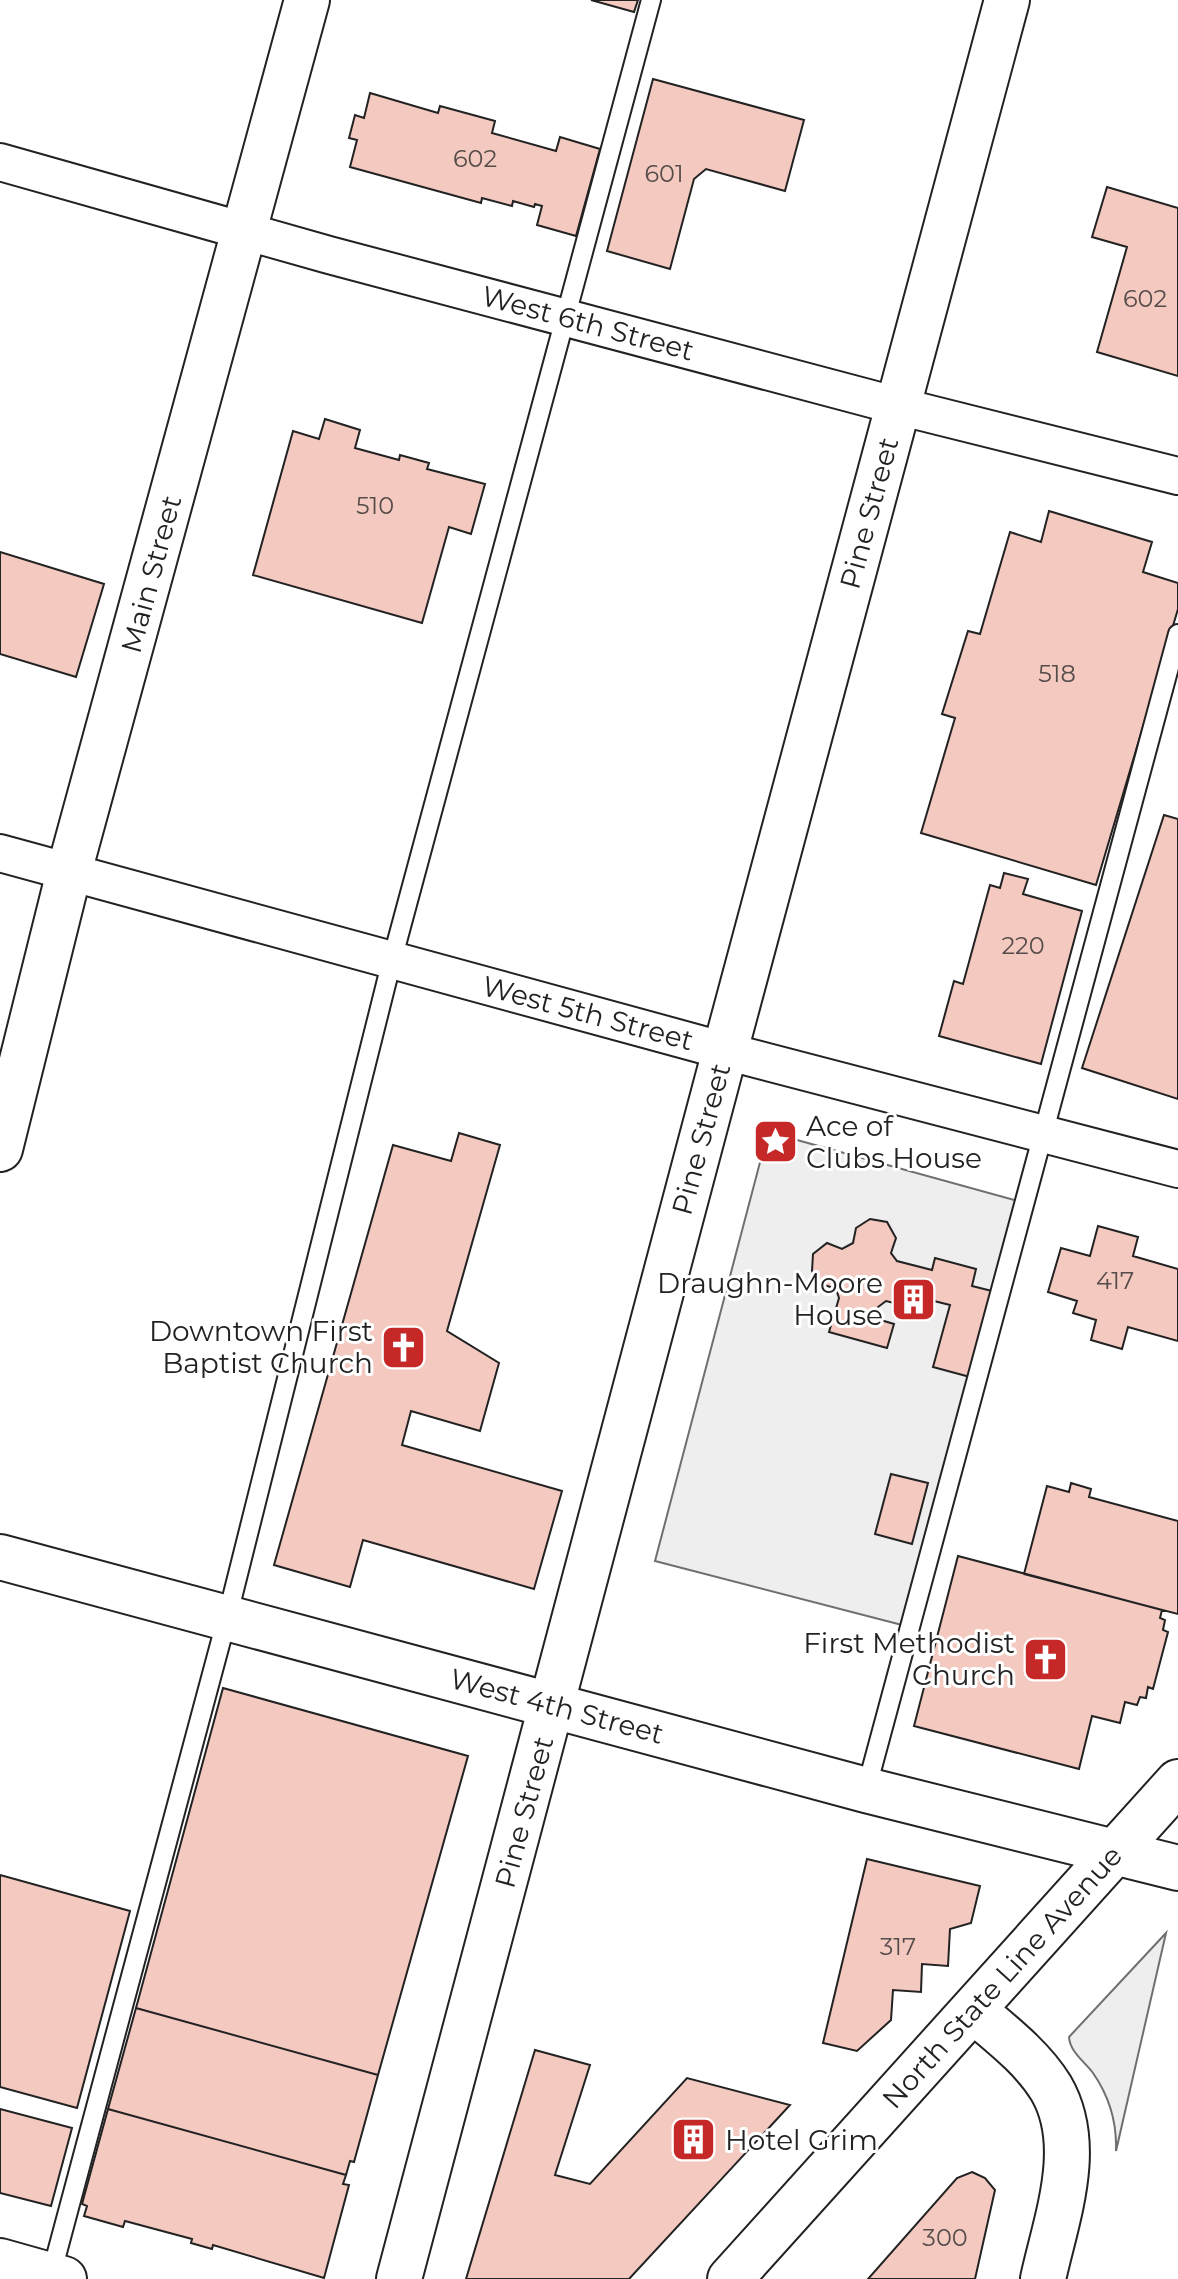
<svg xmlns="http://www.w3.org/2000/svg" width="1178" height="2279" font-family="Montserrat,sans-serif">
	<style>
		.green { fill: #eee; stroke: #6f6f6f; stroke-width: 2 }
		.building { fill: #f3c9c0; stroke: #222; stroke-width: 2 }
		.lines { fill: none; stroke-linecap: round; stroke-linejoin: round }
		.lane-casing { stroke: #222; stroke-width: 22 }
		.street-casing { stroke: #222; stroke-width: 40 }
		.secondary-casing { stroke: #222; stroke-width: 48 }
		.lane { stroke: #fff; stroke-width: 18 }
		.street { stroke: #fff; stroke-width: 36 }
		.secondary { stroke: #fff; stroke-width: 44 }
		.labels { text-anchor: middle; stroke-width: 6; stroke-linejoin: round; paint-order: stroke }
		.number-label { font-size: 24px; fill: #564c4a }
		.street-label { font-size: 28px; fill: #222; stroke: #fff }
		.poi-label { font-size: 28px; fill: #222; stroke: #fff; text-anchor: end }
	</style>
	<rect width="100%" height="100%" fill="#fff"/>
	<path class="green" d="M768,1132L1018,1201L902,1625L655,1561Z
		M1166,1933L1116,2151C1117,2123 1109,2096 1093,2073C1084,2061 1070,2052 1069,2037Z"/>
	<path class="building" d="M591,0H638L634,12Z
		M653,79L804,120L785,191L706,169L694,179L670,269L607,251Z
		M370,93L438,113L440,106L495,121L492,133L556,151L560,137L600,149L576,236L537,225L542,206L535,204L534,207L513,201L512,206L482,198L481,203L350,167L357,140L349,138L355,115L364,118Z
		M1107,187L1178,208V376L1097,352L1127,247L1092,237Z
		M325,419L360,430L355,448L399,460L400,455L429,463L427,469L485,484L471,534L449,527L422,623L253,575L293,431L319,439Z
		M1049,511L1152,542L1143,572L1178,583V609L1096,885L921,833L955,718L942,714L968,631L980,634L1010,532L1041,542Z
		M0,552L104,584L76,677L0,654Z
		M1164,815L1178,819V1099L1082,1068Z
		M1004,873L1028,879L1023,894L1082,911L1041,1064L939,1036L954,981L963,984L990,885L1000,888Z
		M459,1133L500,1145L447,1331L499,1363L480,1431L411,1411L402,1445L562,1491L534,1589L363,1540L350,1587L274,1565L393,1145L451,1161Z
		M870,1219L887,1222L896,1238L891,1253L897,1261L932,1270L935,1258L976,1269L972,1286L992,1291L970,1377L933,1367L950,1305L934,1301L931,1312L886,1301L878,1307L874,1318L894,1324L887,1348L829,1332L839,1298L836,1289L819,1283L812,1271L813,1254L827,1243L842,1249L853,1243L856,1228Z
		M1098,1226L1138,1237L1133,1256L1178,1269V1341L1128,1327L1122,1349L1091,1340L1096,1320L1073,1313L1077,1301L1048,1292L1061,1248L1090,1256Z
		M891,1474L928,1483L912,1544L875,1534Z
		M1071,1483L1091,1489L1089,1497L1178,1521V1614L1024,1574L1047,1486L1069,1492Z
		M958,1556L1162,1610L1160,1618L1165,1620L1163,1630L1168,1632L1153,1689L1148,1687L1146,1698L1140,1697L1137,1705L1125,1702L1120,1723L1092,1716L1079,1769L914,1726Z
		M223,1688L468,1756L378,2075L136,2008Z
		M867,1859L980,1886L971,1923L950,1929L948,1966L922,1964L921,1992L893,1990L891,2020L857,2051L823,2043Z
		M0,1875L130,1911L77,2108L0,2087Z
		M136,2008L378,2075L354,2162L350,2161L346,2175L108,2109Z
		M535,2050L590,2065L555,2175L590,2184L687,2078L790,2105L629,2279H466Z
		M0,2109L72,2128L51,2206L0,2193Z
		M108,2109L346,2175L343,2184L349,2185L324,2278L213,2245L212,2249L191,2243L192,2239L125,2221L123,2227L84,2216L87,2206L82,2204Z
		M972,2172L985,2178L995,2190L975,2279H868L957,2178Z"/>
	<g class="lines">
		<defs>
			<path id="lane" d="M866,1790L1178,634
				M51,2275L227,1618L392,960L651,0"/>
			<path id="street" d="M0,162L329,255L898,406L1178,476
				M0,853L725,1051L1178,1169"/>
			<path id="secondary" d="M0,1149L69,872L307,0
				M0,1557L866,1790L1178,1868
				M973,2010C1000,2033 1032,2057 1051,2088C1085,2146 1056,2219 1043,2279
				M0,2261L64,2279
				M399,2279L725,1051L1007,0
				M730,2279L1178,1782"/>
		</defs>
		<use href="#lane" class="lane-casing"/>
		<use href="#street" class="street-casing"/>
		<use href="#secondary" class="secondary-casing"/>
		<use href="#lane" class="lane"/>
		<use href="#street" class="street"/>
		<use href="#secondary" class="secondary"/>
	</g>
	<defs>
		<symbol id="sight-square" viewBox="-11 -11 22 22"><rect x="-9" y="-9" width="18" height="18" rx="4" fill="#c62828" stroke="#fff"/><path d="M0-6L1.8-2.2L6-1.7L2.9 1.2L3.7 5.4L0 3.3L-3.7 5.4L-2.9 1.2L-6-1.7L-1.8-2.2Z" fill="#fff"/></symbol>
		<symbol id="building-square" viewBox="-11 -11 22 22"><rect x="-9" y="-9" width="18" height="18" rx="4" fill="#c62828" stroke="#fff"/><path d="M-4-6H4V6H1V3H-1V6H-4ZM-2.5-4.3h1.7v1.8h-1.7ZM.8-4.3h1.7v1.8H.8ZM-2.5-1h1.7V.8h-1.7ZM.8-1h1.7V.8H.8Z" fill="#fff"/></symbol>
		<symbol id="church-square" viewBox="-11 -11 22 22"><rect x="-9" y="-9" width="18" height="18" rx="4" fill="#c62828" stroke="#fff"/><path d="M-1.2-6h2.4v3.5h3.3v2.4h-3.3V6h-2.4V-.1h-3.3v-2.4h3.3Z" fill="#fff"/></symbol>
	</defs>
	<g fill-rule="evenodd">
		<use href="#sight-square" x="750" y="1116" width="51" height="51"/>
		<use href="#building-square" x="888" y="1274" width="51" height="51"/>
		<use href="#church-square" x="378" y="1322" width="51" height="51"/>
		<use href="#church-square" x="1020" y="1634" width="51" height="51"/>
		<use href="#building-square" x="668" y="2114" width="51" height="51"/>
	</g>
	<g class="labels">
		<g class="number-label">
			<text x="475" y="167">602</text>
			<text x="664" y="182">601</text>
			<text x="1145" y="307">602</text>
			<text x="375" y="514">510</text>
			<text x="1057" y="682">518</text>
			<text x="1023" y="954">220</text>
			<text x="1115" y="1289">417</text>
			<text x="898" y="1955">317</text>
			<text x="945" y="2246">300</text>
		</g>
		<g class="street-label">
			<text transform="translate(588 323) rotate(15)" y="10">West 6th Street</text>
			<text transform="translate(869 513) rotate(-75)" y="10">Pine Street</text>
			<text transform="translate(151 574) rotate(-75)" y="10">Main Street</text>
			<text transform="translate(588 1013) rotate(15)" y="10">West 5th Street</text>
			<text transform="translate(701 1139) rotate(-75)" y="10">Pine Street</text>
			<text transform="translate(557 1706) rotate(15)" y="10">West 4th Street</text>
			<text transform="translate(524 1812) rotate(-75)" y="10">Pine Street</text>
			<text transform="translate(1002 1977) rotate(-48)" y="10">North State Line Avenue</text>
		</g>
		<g class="poi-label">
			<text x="806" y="1136" text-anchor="start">Ace of<tspan x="806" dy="32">Clubs House</tspan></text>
			<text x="883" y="1293">Draughn-Moore<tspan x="883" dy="32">House</tspan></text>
			<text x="373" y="1341">Downtown First<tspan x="373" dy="32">Baptist Church</tspan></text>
			<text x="1015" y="1653">First Methodist<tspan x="1015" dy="32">Church</tspan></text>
			<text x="725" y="2150" text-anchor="start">Hotel Grim</text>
		</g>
	</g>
</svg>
